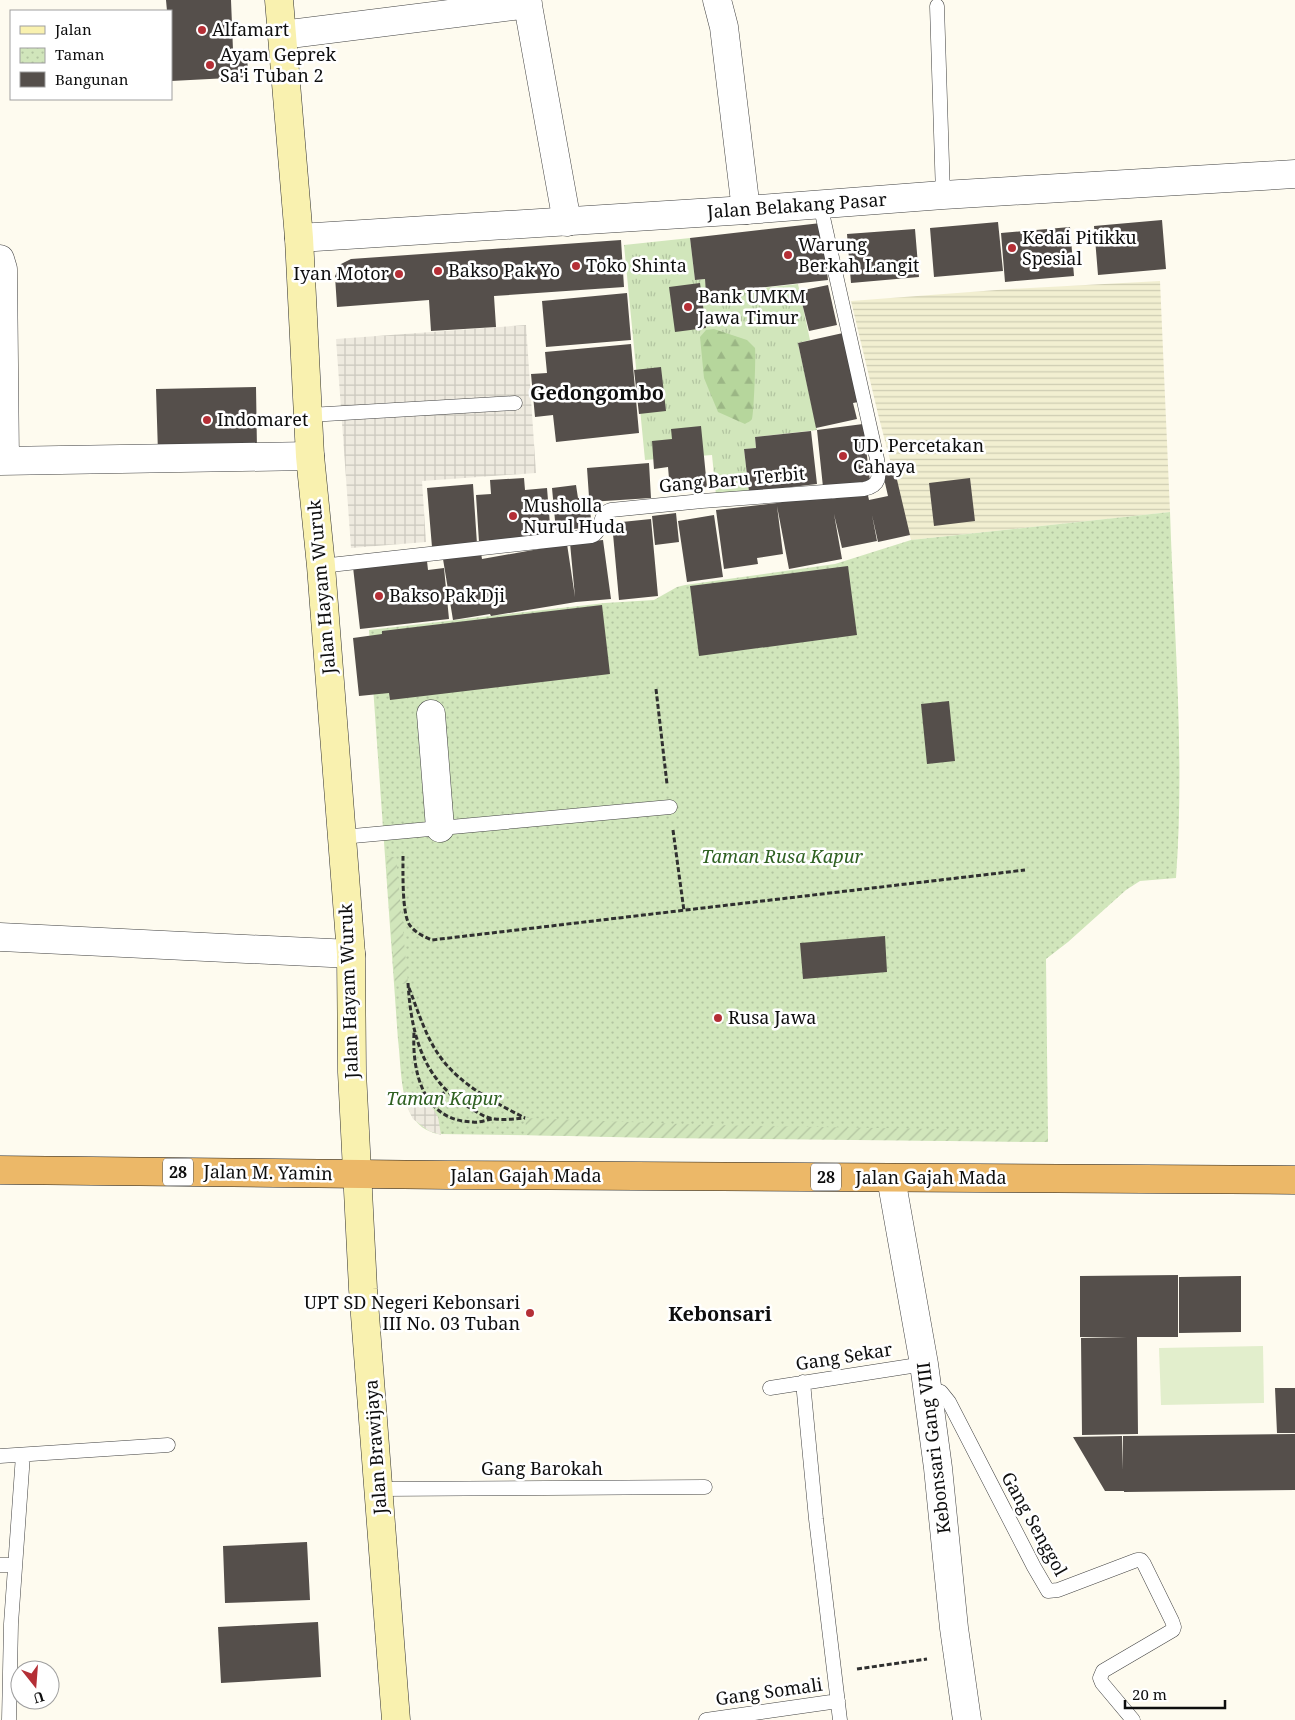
<svg xmlns="http://www.w3.org/2000/svg" width="1295" height="1720" font-family="'Noto Serif',serif">
	<style>
		.farmland { fill: url(#farmland-rules) }
		.grass { fill: url(#grass-tufts) }
		.forest { fill: url(#forest-firs) }
		.park { fill: url(#park-dots) }
		.garden { fill: url(#garden-furrows) }
		.pitch { fill: #e2eecc }
		.plaza { fill: url(#plaza-grid) }
		.building { fill: #554f4b }
		.lines { fill: none; stroke-linecap: round; stroke-linejoin: round }
		.service-casing { stroke: #414141; stroke-width: 15 }
		.minor-casing { stroke: #414141; stroke-width: 29 }
		.tertiary-casing { stroke: #414141; stroke-width: 29 }
		.secondary-casing { stroke: #303030; stroke-width: 29 }
		.trunk-casing { stroke: #1f1f1f; stroke-width: 29 }
		.path { stroke: #303030; stroke-width: 3; stroke-dasharray: 5 2.5; stroke-linecap: butt }
		.service { stroke: #fff; stroke-width: 14 }
		.minor { stroke: #fff; stroke-width: 28 }
		.tertiary { stroke: #fff; stroke-width: 28 }
		.secondary { stroke: #f9f1af; stroke-width: 28 }
		.trunk { stroke: #ecb868; stroke-width: 28 }
		.poi-dot { fill: #b42f36; stroke: #fff; stroke-width: 2 }
		.labels { text-anchor: middle; stroke-width: 5; stroke-linejoin: round; paint-order: stroke }
		.shield { fill: #fff; stroke: #565656; stroke-width: 1 }
		.shield-label { font-size: 16px; font-weight: bold; fill: #0e0e0e }
		.poi-label { font-size: 18px; fill: #0e0e0e; stroke: #fff; text-anchor: start }
		.street-label { font-size: 18px; fill: #0e0e0e; stroke: #fff }
		.park-label { font-size: 18px; font-style: italic; fill: #2f6122; stroke: #fff }
		.quarter-label { font-size: 20px; font-weight: bold; fill: #0e0e0e; stroke: #fff }
	</style>
	<defs>
		<pattern id="farmland-rules" width="6" height="5" patternUnits="userSpaceOnUse" patternTransform="scale(1.25)"><rect width="6" height="5" fill="#f2efd1"/><path d="M0 2.5h6" fill="none" stroke="#ceccb2"/></pattern>
		<pattern id="grass-tufts" width="24" height="20" patternUnits="userSpaceOnUse" patternTransform="scale(1.25)"><rect width="24" height="20" fill="#d1e6bb"/><path d="M3 7l-1-3M5 7V3M7 7l1-3M15 17l-1-3M17 17v-4M19 17l1-3" fill="none" stroke="#b2c4a0"/></pattern>
		<pattern id="forest-firs" width="22" height="20" patternUnits="userSpaceOnUse" patternTransform="scale(1.25)"><rect width="22" height="20" fill="#b6d69c"/><path d="M5 1l3.5 6h-7zM16 11l3.5 6h-7z" fill="#9bb685"/></pattern>
		<pattern id="park-dots" width="8" height="8" patternUnits="userSpaceOnUse" patternTransform="scale(1.25)"><rect width="8" height="8" fill="#d1e6bb"/><path d="M2 2h.1M6 6h.1" fill="none" stroke="#b2c4a0" stroke-width="1.8" stroke-linecap="round"/></pattern>
		<pattern id="garden-furrows" width="10" height="10" patternUnits="userSpaceOnUse" patternTransform="scale(1.25)"><rect width="10" height="10" fill="#d1e6bb"/><path d="M-1 1l2-2M0 10L10 0M9 11l2-2" fill="none" stroke="#b2c4a0"/></pattern>
		<pattern id="plaza-grid" width="8" height="8" patternUnits="userSpaceOnUse" patternTransform="scale(1.25)"><rect width="8" height="8" fill="#eeeadf"/><path d="M0 4h8M4 0v8" fill="none" stroke="#cbc8be"/></pattern>
	</defs>
	<rect width="100%" height="100%" fill="#fefbef"/>
	<path class="farmland" d="M1160,281L1170,512L911,540L879,418L851,301L1010,289Z"/>
	<path class="grass" d="M690,238L695,280L705,279L707,294L798,284L810,340L798,343L817,430L755,437L756,448L744,449L749,492L716,495L712,455L645,460L624,245Z"/>
	<path class="forest" d="M714,329L747,340L755,348C756,354 754,414 752,419C750,422 748,422 745,424L718,412L704,378L700,337L706,330Z"/>
	<path class="park" d="M1170,512C1174,634 1185,756 1176,878L1140,881L1126,890L1068,942L1046,959L1048,1142L438,1134C429,1132 421,1128 415,1120C400,1103 401,1062 398,1040L369,630L605,603L654,600L677,587L685,585L835,564L911,540Z"/>
	<path class="garden" d="M386,857H396L408,983L395,985Z
		M525,1118L708,1125L1048,1131V1142L653,1138L527,1135Z"/>
	<path class="pitch" d="M1263,1346L1264,1403L1161,1405L1159,1348Z"/>
	<path class="plaza" d="M526,325L536,473L422,481L426,542L351,548L336,339Z
		M404,1091L416,1096L429,1105L434,1110L438,1117L441,1135L429,1131L413,1119L408,1109Z"/>
	<path class="building" d="M166,0H231L233,50L247,49L248,77L171,81V11H167Z
		M1162,220L1166,269L1098,275L1094,226Z
		M998,222L1003,271L934,277L930,228Z
		M821,223L828,280L706,294L705,279L695,280L690,238Z
		M1070,227L1074,276L1005,282L1001,233Z
		M915,229L919,277L851,283L847,234Z
		M621,240L624,287L494,296L496,327L431,331L429,300L337,307L335,276L341,264L351,259Z
		M700,283L706,328L675,332L669,287Z
		M828,285L837,325L809,331L799,291Z
		M627,293L631,340L546,347L542,301Z
		M843,333L858,402L853,403L857,419L816,428L798,343Z
		M631,344L639,433L556,442L553,415L535,417L531,374L547,373L545,352Z
		M661,367L666,411L639,414L634,370Z
		M256,387L257,450L158,453L156,389Z
		M863,424L870,481L823,487L817,430Z
		M701,426L707,487L670,490L668,467L654,469L652,441L672,439L671,429Z
		M811,431L817,484L749,492L744,449L756,448L755,437Z
		M649,463L651,498L589,502L592,527L556,531L552,488L576,485L578,498L589,497L587,468Z
		M894,467L910,535L878,542L872,515L877,541L842,548L834,514L842,559L789,569L777,506L783,554L757,558L758,564L724,569L716,510L777,503L831,492L832,499L867,491L869,500L888,496L882,470Z
		M524,478L525,490L547,488L551,537L479,542L476,495L491,494L490,480Z
		M970,478L975,521L934,526L929,483Z
		M473,484L477,544L432,547L427,488Z
		M676,513L679,542L655,545L652,516Z
		M714,515L723,577L687,582L678,521Z
		M651,519L658,596L619,600L612,523Z
		M603,540L611,599L576,602L491,616L490,614L453,620L443,559L481,553L482,559L567,544L575,597L570,543Z
		M427,561L428,570L444,568L449,619L360,629L353,567Z
		M848,566L857,635L699,656L690,586Z
		M602,605L610,674L390,700L389,693L359,696L353,638L382,634V631Z
		M949,701L955,761L927,764L921,704Z
		M885,936L887,972L803,979L800,943Z
		M1178,1275V1337H1137L1138,1434L1082,1435L1081,1338L1127,1337H1080V1276Z
		M1241,1276V1332L1179,1333V1277Z
		M1275,1388H1295V1433H1277Z
		M1295,1434V1490L1124,1492V1491H1105L1073,1437L1122,1436L1123,1470V1436Z
		M307,1542L310,1600L225,1603L223,1546Z
		M318,1622L321,1677L221,1683L218,1627Z"/>
	<g class="lines">
		<defs>
			<path id="service" d="M937,6L943,195
				M309,415L515,403
				M321,566L591,536C604,532 597,514 611,510L702,501L864,489C882,485 879,475 877,459L820,204
				M342,837L670,807
				M803,1382L816,1519L840,1720
				M770,1388L924,1364
				M928,1388L941,1392L949,1402L1034,1567L1048,1591L1058,1590L1137,1560H1141L1144,1564L1172,1621L1174,1627L1173,1630L1103,1671L1100,1678L1102,1683L1133,1720
				M0,1456L168,1445
				M379,1489L705,1487
				M0,1565H15
				M9,1720L11,1624L23,1455
				M706,1720L838,1701"/>
			<path id="minor" d="M527,0L567,222
				M717,0L724,27L746,210
				M282,35L528,4
				M0,259L3,269L5,461
				M0,461L310,456
				M431,714L440,828
				M0,937L351,954
				M891,1178L924,1364L938,1468L954,1628L967,1720"/>
			<path id="tertiary" d="M299,238L746,210L943,195L1295,174"/>
			<path id="secondary" d="M279,0L299,238L310,456L321,566L351,954L352,1072L363,1289L396,1720"/>
			<path id="trunk" d="M0,1170L447,1175L1295,1180"/>
		</defs>
		<use href="#service" class="service-casing"/>
		<use href="#minor" class="minor-casing"/>
		<use href="#tertiary" class="tertiary-casing"/>
		<use href="#secondary" class="secondary-casing"/>
		<use href="#trunk" class="trunk-casing"/>
		<path class="path" d="M656,689L667,784
			M673,830L684,911
			M403,856C403,872 402,912 409,924C414,932 424,937 432,940L1025,870
			M408,983C411,1032 422,1079 467,1106C476,1111 484,1118 495,1119C505,1120 515,1119 525,1118
			M409,988C418,1011 426,1038 441,1058C462,1086 494,1102 525,1118
			M414,1033C412,1074 424,1121 473,1122C479,1123 486,1120 492,1119
			M429,1105L446,1091
			M857,1669L927,1659"/>
		<use href="#service" class="service"/>
		<use href="#minor" class="minor"/>
		<use href="#tertiary" class="tertiary"/>
		<use href="#secondary" class="secondary"/>
		<use href="#trunk" class="trunk"/>
	</g>
	<g class="poi-dot">
		<circle cx="202" cy="30" r="5"/>
		<circle cx="210" cy="65" r="5"/>
		<circle cx="1012" cy="248" r="5"/>
		<circle cx="788" cy="255" r="5"/>
		<circle cx="576" cy="266" r="5"/>
		<circle cx="438" cy="271" r="5"/>
		<circle cx="399" cy="274" r="5"/>
		<circle cx="688" cy="307" r="5"/>
		<circle cx="207" cy="420" r="5"/>
		<circle cx="843" cy="456" r="5"/>
		<circle cx="513" cy="516" r="5"/>
		<circle cx="379" cy="596" r="5"/>
		<circle cx="718" cy="1018" r="5"/>
		<circle cx="530" cy="1313" r="5"/>
	</g>
	<g class="labels">
		<g class="shield">
			<rect x="163" y="1158.5" width="30" height="27" rx="4"/>
			<rect x="811" y="1163.5" width="30" height="27" rx="4"/>
		</g>
		<g class="shield-label">
			<text x="178" y="1178">28</text>
			<text x="826" y="1183">28</text>
		</g>
		<g class="poi-label">
			<text x="212" y="36">Alfamart</text>
			<text x="220" y="61">Ayam Geprek<tspan x="220" dy="21">Sa'i Tuban 2</tspan></text>
			<text x="1022" y="244">Kedai Pitikku<tspan x="1022" dy="21">Spesial</tspan></text>
			<text x="798" y="251">Warung<tspan x="798" dy="21">Berkah Langit</tspan></text>
			<text x="586" y="272">Toko Shinta</text>
			<text x="448" y="277">Bakso Pak Yo</text>
			<text x="389" y="280" text-anchor="end">Iyan Motor</text>
			<text x="698" y="303">Bank UMKM<tspan x="698" dy="21">Jawa Timur</tspan></text>
			<text x="217" y="426">Indomaret</text>
			<text x="853" y="452">UD. Percetakan<tspan x="853" dy="21">Cahaya</tspan></text>
			<text x="523" y="512">Musholla<tspan x="523" dy="21">Nurul Huda</tspan></text>
			<text x="389" y="602">Bakso Pak Dji</text>
			<text x="728" y="1024">Rusa Jawa</text>
			<text x="520" y="1309" text-anchor="end">UPT SD Negeri Kebonsari<tspan x="520" dy="21">III No. 03 Tuban</tspan></text>
		</g>
		<g class="street-label">
			<text transform="translate(797 206) rotate(-4)" y="6">Jalan Belakang Pasar</text>
			<text transform="translate(732 480) rotate(-5)" y="6">Gang Baru Terbit</text>
			<text transform="translate(322 587) rotate(-95)" y="6">Jalan Hayam Wuruk</text>
			<text transform="translate(349 991) rotate(-92)" y="6">Jalan Hayam Wuruk</text>
			<text transform="translate(268 1173) rotate(1)" y="6">Jalan M. Yamin</text>
			<text x="526" y="1182">Jalan Gajah Mada</text>
			<text x="931" y="1184">Jalan Gajah Mada</text>
			<text transform="translate(844 1357) rotate(-9)" y="6">Gang Sekar</text>
			<text transform="translate(376 1447) rotate(-94)" y="6">Jalan Brawijaya</text>
			<text transform="translate(934 1448) rotate(-97)" y="6">Kebonsari Gang VIII</text>
			<text x="542" y="1475">Gang Barokah</text>
			<text transform="translate(1034 1524) rotate(61)" y="6">Gang Senggol</text>
			<text transform="translate(769 1692) rotate(-8)" y="6">Gang Somali</text>
		</g>
		<g class="park-label">
			<text x="782" y="863">Taman Rusa Kapur</text>
			<text x="444" y="1105">Taman Kapur</text>
		</g>
		<g class="quarter-label">
			<text x="597" y="400">Gedongombo</text>
			<text x="720" y="1321">Kebonsari</text>
		</g>
	</g>
	<rect x="10" y="10" width="162" height="90" fill="#ffffff" stroke="#9f9f9f"/>
	<rect x="20" y="26" width="25" height="8" fill="#f9f1af" stroke="#9f9f9f"/>
	<text x="55" y="35" font-size="15" fill="#0e0e0e">Jalan</text>
	<rect x="20" y="48" width="25" height="15" fill="url(#park-dots)" stroke="#9f9f9f"/>
	<text x="55" y="60" font-size="15" fill="#0e0e0e">Taman</text>
	<rect x="20" y="72" width="25" height="15" fill="#554f4b" stroke="#9f9f9f"/>
	<text x="55" y="85" font-size="15" fill="#0e0e0e">Bangunan</text>
	<g transform="translate(35 1685) rotate(163)"><circle r="24" fill="#ffffff" stroke="#9f9f9f"/>
	<path d="M0-4L9 19L0 12L-9 19Z" fill="#b42f36"/>
	<text y="-8" font-size="14" font-weight="bold" text-anchor="middle" fill="#0e0e0e">U</text>
	</g>
	<path d="M1125 1700v8h100v-8" fill="none" stroke="#0e0e0e" stroke-width="2.5"/>
	<text x="1132" y="1700" font-size="15" fill="#0e0e0e" stroke="#ffffff" stroke-width="4" paint-order="stroke">20 m</text>
</svg>
